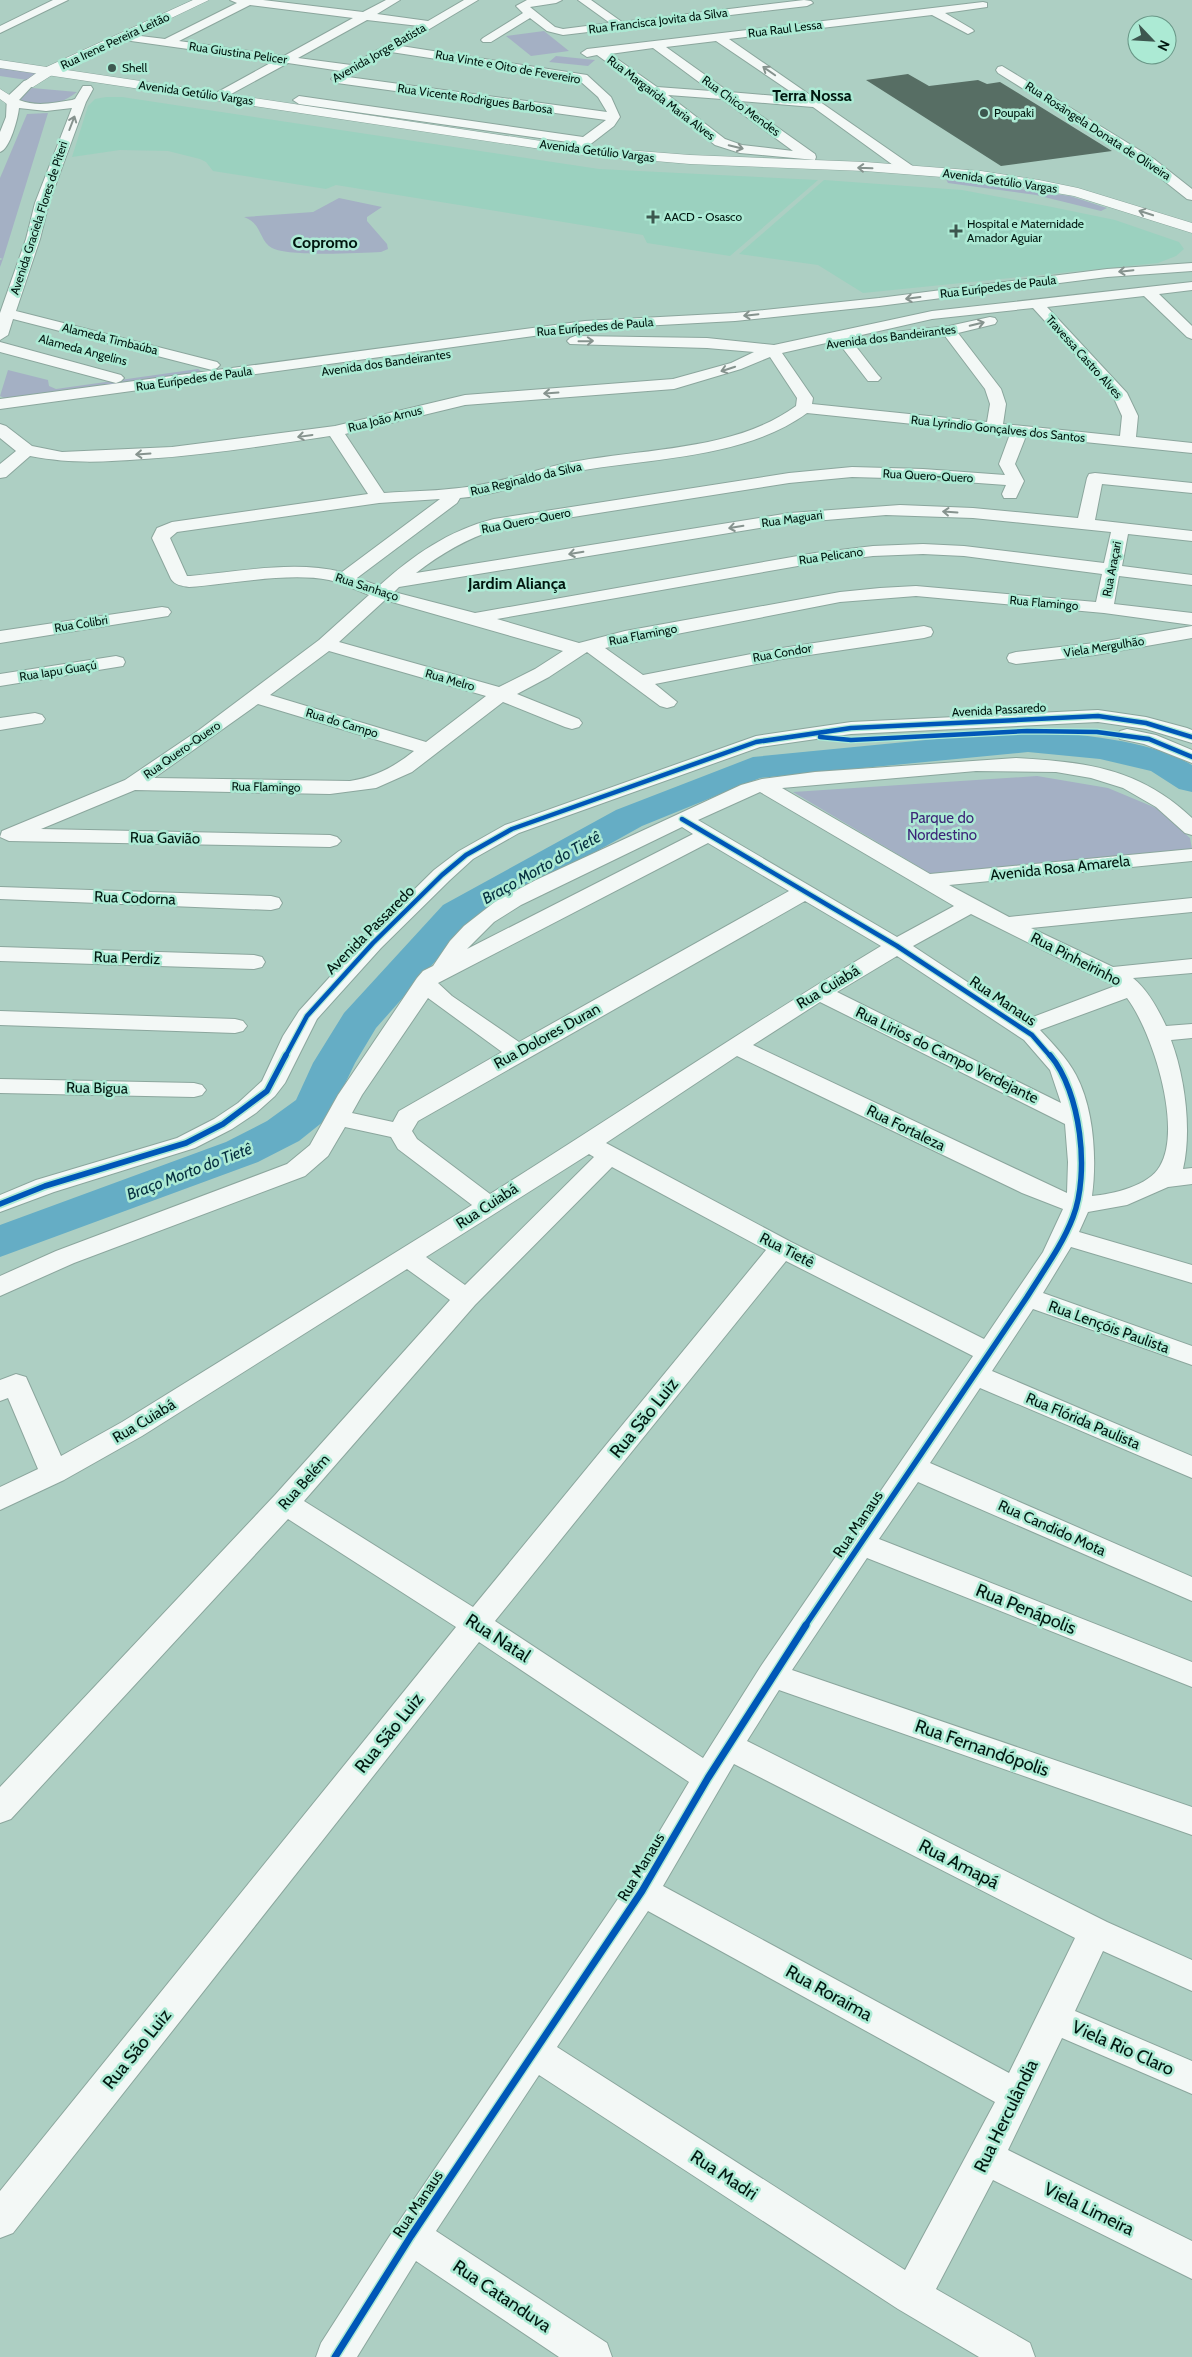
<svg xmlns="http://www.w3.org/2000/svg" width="1192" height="2357" font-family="Cabin,sans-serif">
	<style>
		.built { fill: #9bd1bf }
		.green { fill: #a4b0c4 }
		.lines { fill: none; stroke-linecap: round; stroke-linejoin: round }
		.river { fill: #65adc5; fill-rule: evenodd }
		.building { fill: #576e64 }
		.street-casing { stroke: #8ba69d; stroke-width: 2 }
		.secondary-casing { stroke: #8ba69d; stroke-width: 1 }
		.primary-casing { stroke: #8ba69d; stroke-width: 1 }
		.street { fill: #f3f8f6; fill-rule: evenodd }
		.secondary { fill: #f3f8f6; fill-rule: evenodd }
		.primary { fill: #f3f8f6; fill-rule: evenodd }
		.cycleway-far2-casing { stroke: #acead4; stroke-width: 7 }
		.cycleway-far1-casing { stroke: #acead4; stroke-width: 9 }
		.cycleway-casing { stroke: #acead4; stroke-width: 10 }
		.cycleway-far2 { stroke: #0057b8; stroke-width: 4.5 }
		.cycleway-far1 { stroke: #0057b8; stroke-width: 5.5 }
		.cycleway { stroke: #0057b8; stroke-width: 7 }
		.oneway { stroke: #86938e }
		.poi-dot { fill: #3d574f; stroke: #acead4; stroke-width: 2 }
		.labels { text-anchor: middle; stroke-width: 5; stroke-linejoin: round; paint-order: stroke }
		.far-street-label { font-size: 12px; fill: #011710; stroke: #acead4 }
		.far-poi-label { font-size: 12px; fill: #011710; stroke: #acead4; text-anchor: start }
		.park-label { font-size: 15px; fill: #3d2678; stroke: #acead4 }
		.street-label { font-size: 15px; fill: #011710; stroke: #acead4 }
		.far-district-label { font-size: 16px; font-weight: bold; fill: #011710; stroke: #acead4 }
		.water-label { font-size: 16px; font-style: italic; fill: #052e3f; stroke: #acead4 }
		.near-street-label { font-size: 18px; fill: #011710; stroke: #acead4 }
	</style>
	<rect width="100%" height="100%" fill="#adcfc3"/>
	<path class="built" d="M106,97H122L599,169L818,180L730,256L647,243L643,235L336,185L326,189L213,171L206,162L200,159L168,151L120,150L72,157L88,106L95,99Z
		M824,180L962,190L1047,206L1115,220L1179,242L1184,249L1176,256L1158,263L863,293L818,265L739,254Z"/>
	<path class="green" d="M544,31L569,51L531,56L506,36Z
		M556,56L595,60L588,66L549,62Z
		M0,67L37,73L27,80L0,76Z
		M32,88L77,92C57,107 43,108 19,103L20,98Z
		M48,113L3,259L0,267V260L3,259L0,258V178L27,114Z
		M946,179L1070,196L1107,208L1101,211L1036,195L948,183Z
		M339,198L382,207L367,217V221L387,244L388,249L381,252C359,253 289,257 272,248C259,241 262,223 244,217L313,212Z
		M198,369L204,373L4,398L0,396L8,370L48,380L49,386L56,389Z
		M1037,776L1108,788L1156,808L1190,838L1192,849L931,874L793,792Z"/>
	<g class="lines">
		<path class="river" d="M1028,730C1078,735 1149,739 1192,765V792L1179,789L1151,771L1100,759L1028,752L760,778L642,826L471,921L376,1028L355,1063L329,1117L299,1141L258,1162L0,1257V1225L226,1142L267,1121L296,1100L313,1063L344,1013L443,905L616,810L753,757Z"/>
	</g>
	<path class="building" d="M908,74L929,86L978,80L987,84L1000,82L1112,151L1001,166L866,80Z"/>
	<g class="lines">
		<defs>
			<path id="street" d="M53,0H68L0,33V26Z
				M230,0H263L363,12L386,0H400L377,14L428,21L464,0H478L401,46L587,75L611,97L620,117L614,126L579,153L574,154L568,150L575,143L299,104L293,100L299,96L583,137L606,120L337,83L331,79L341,71L288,63L220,100L216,99L214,96L216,93L274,61L124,40L118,37L124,34L165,39L237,3ZM250,5L353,18L284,56L179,41ZM367,20L419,26L351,65L298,58ZM391,52L580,81L598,97L607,112L348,77Z
				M527,0H562L556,3L530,7L555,27L563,29L610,23L578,0H591L622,22L804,0L811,1L813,3L807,6L563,35L547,31L530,18L491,42H483L481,40L483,38L523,13L516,6Z
				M983,2L987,3V7L945,13L972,29L974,31L968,34L932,15L729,39L914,167L916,170L914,173H904L813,107L740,101L815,154L816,157L815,160L740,153L715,145L650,93L597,55L587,57L581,53L587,49ZM716,41L800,98L729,92L666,47ZM653,48L711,91L657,87L610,54ZM668,95L722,99L793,151L742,145L725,139Z
				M1002,66L1154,159L1192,189V200L1187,199L1144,165L998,73L996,70L998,67Z
				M28,80L34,84L19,100C36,107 54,103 72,100L75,99L83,86H91L93,89L86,102L49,203L40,239L16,311L217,362L220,365L217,368L212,370L13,319L8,335L0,340V313L26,239L35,203L72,108L46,111L19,108C18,118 10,149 0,152V132L6,117L7,97L24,81Z
				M1192,263V271L1107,277L879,306L735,321L585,329L0,409V399L585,321L735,313L879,298L1107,269Z
				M1192,282V290L1159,294L1192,326V339L1187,337L1144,296L1047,307L1127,393L1138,416L1136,437L1192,443V453L1026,436L1015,464L1024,481L1016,498H1004L1002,494L1006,485L923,479L852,477L789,483L497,529C466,539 442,553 416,573L790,513L900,505L973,508L1078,518L1087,478L1089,474L1095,473L1192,483V493L1102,484L1095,520L1192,531V541L1128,534L1122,566L1192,575V585L1119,576L1114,604L1192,613V625L1104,613L916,596L840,602L605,648L643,675L782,648L924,626L931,628L933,632L931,636L924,638L782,659L655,684L677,702L674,706L667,708L660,706L587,652L549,677L517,694L579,719L582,723L579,727L572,729L565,727L503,702L412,772L376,788L330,794L135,790L41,829L330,835L337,837L341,841L337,845L330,847L9,841L0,837L2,831L125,780L199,730L319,640L369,595C356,590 342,583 329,580C289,572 230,584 189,587C182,586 175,585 171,579L152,538L157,528L172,522L368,494L330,436C269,445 207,455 144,459C103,462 72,464 30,456L6,477L0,478V464L16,451L0,438V424L6,426L32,446L62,452L172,447L335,426L465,395L673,379L731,363L754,352L707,348L570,344L567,341L570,338L575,336L707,338L774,345L932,311ZM1033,308L1113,396L1122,416L1120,436L1003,424L1006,404L1001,389L958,333L995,324L997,321L995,318L990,317L949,326L894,332L886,337L894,342L945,336L985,389L990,404L987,422L812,404L813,398L782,353L932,319ZM770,357L797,398L796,406C736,450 650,448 578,461C541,467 505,482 467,487C440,491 411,491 384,493L345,434L465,405L674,389L741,369ZM807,413L1010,434L999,464L1005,475L923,469L852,467L789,473L494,519C449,530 412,556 379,586L357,578L457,503L460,498C500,495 539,478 578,471C652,458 746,458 807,413ZM440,499L342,572C293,560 239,572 190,576H187L170,538L177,532L379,503ZM886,515L973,518L1111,532L1104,563L964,546L923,544L873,546L815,553L475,613L394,592L399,587L790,523ZM923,554L964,556L1102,574L1096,602L916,586L880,588L840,592L625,631L579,643L497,619L815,563L873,556ZM385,600L563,651L535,669L499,687L339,642ZM329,651L486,696L426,742L270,695ZM258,704L414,751C394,767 375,777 350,781L154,778Z
				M846,338L851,340L878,375L881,378L878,381H868L841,346L838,343Z
				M0,342L121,375L124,378L121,381L116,383L0,352Z
				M162,607L168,608L171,612L168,616L0,643V631Z
				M1192,626V638L1095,655L1016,664L1009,662L1007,658L1009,654L1016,652L1095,643Z
				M116,656L123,658L125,662L123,666L0,686V674Z
				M1098,710L1146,717L1187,728L1192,730V743L1146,729L1098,722L851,734L760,747L519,833L473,859L450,880L381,948L317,1019L285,1083L275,1096L256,1113L232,1129L195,1148L54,1192L0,1212V1195L36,1180L177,1138L214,1119L238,1103L262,1081L283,1036L299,1011L365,938L434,870L459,851L505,825L756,736L851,722Z
				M35,713L42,715L45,719L42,723L0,730V718Z
				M1127,729L1156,735L1192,750V763L1144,744L1120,739L1117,735L1120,731Z
				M1016,758C1086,762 1139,768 1192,818V835L1185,833L1156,807L1123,788L1091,778L1056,772L976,771L782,788L930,874L1192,849V861L949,885L1009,917L1192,898V912L1031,928L1113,967L1192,959V973L1133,978C1148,990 1158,1009 1166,1026L1192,1024V1038L1171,1040C1185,1077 1192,1131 1183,1169L1192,1168V1184L1168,1187L1127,1205L1088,1212L1079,1232L1192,1265V1283L1071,1247L1043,1293L1192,1346V1365L1033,1309L992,1371L1192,1456V1478L980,1388L930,1463L1192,1577V1601L918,1482L879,1539L1192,1662V1687L867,1558L792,1670L1192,1807V1835L779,1690L747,1741L1107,1922L1192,1960V1991L1103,1951L1075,2011L1192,2061V2094L1062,2038L1008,2150L1192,2241V2279L993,2180L936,2289L1030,2343L1035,2357H979L898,2309L539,2075L436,2231L607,2343L612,2357H559L416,2261L357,2357H316L321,2343L398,2223L630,1881L689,1782L479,1642L13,2233L0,2238V2191L456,1627L288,1519L11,1819L0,1823V1787L275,1495L450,1300L407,1269L142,1436L64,1480L0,1510V1487L38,1469L8,1398L0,1401V1380L16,1374L26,1377L61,1456L122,1422L472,1205L398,1149L391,1137L345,1127L328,1156L305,1176L74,1263L0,1296V1276L56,1251L287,1164L310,1145L338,1095L417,978L423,971L433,966L450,941L464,926L496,901L536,880L741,785L762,779L815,772ZM760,792L954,906L897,937L698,820ZM682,827L693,834L467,949L494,922L521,905ZM708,843L789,891L519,1042L452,996L438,983ZM805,901L881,946C749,1025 621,1112 490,1194L417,1139L412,1131L418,1121ZM971,914L1115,986L1025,1020L913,946ZM897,956L1024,1040L1050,1070L1061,1103L837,992ZM428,998L502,1052L399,1111L393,1122L352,1113L362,1095ZM1127,998C1152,1031 1183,1127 1160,1166C1149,1186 1113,1194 1092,1196C1097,1159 1094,1109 1076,1075C1067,1058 1053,1044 1040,1030ZM820,1002L1065,1124L1068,1162L1067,1193L753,1045ZM737,1056L1022,1193L1063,1209L1043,1252L984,1339L791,1242L606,1143ZM589,1154L594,1157L465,1285L426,1257ZM612,1167L766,1250L473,1607L304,1501L475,1305ZM786,1261L973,1356L761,1666L703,1758L495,1621ZM734,1764L1075,1938L1009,2073L663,1886ZM648,1911L995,2102L905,2270L557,2047Z
				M0,887L271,896L279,898L282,903L279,908L271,910L0,899Z
				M0,947L254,955L262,957L265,962L262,967L254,969L0,961Z
				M0,1011L235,1019L243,1021L247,1026L243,1031L235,1033L0,1025Z
				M0,1079L194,1083L202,1085L206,1090L202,1095L194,1097L0,1093Z"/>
			<path id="secondary" d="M193,0H209L52,75L33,87H23L21,84L42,69Z"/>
			<path id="primary" d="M0,60L574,146L690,155L865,162L981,171L1039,180L1078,188L1192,223V233L1074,196L981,180L865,171L690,164L574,154L0,68Z
				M0,89L19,101L17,104H7L0,99Z"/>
		</defs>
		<use href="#street" class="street-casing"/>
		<use href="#secondary" class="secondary-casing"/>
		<use href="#primary" class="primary-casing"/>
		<use href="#street" class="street"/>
		<use href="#secondary" class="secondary"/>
		<use href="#primary" class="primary"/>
		<defs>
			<path id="cycleway-far2" d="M820,737L851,740L1027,731L1097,732L1149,739L1192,757
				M682,819L897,946L1032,1035L1051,1057
				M285,1057L307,1016L373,943L442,875L466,855L512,829L756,742L851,728L1098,716L1146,723L1192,737"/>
			<path id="cycleway-far1" d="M0,1204L45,1186L186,1143L223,1124L267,1091L286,1055
				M805,1626L1027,1297C1043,1271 1062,1246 1073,1217C1090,1173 1081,1092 1050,1055"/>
			<path id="cycleway" d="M335,2357L411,2236L642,1891L708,1778L806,1625"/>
		</defs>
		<use href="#cycleway-far2" class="cycleway-far2-casing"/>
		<use href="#cycleway-far1" class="cycleway-far1-casing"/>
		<use href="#cycleway" class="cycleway-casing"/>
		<use href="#cycleway-far2" class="cycleway-far2"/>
		<use href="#cycleway-far1" class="cycleway-far1"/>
		<use href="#cycleway" class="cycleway"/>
	</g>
	<defs><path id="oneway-shaft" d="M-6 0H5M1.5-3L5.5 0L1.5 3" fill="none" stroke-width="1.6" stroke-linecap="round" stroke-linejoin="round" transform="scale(1.25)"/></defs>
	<g class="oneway">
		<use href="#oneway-shaft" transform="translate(769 71) rotate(-145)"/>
		<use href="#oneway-shaft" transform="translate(72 123) rotate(-69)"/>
		<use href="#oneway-shaft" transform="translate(736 147) rotate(13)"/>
		<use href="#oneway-shaft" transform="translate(865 168) rotate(-178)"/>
		<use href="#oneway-shaft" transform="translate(1146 213) rotate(-162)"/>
		<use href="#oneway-shaft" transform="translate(1126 271) rotate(174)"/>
		<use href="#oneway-shaft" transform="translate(913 298) rotate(173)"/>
		<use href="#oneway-shaft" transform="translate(751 315) rotate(174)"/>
		<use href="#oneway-shaft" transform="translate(977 324) rotate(-13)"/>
		<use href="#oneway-shaft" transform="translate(586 341) rotate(-1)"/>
		<use href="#oneway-shaft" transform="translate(728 369) rotate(162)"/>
		<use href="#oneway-shaft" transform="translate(551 393) rotate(176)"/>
		<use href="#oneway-shaft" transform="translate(305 436) rotate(172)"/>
		<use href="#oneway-shaft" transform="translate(143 454) rotate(176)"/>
		<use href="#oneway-shaft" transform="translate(950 512) rotate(-176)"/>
		<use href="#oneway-shaft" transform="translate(736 527) rotate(171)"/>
		<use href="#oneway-shaft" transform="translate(576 553) rotate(171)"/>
	</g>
	<g class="poi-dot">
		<circle cx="112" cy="68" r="5"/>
		<circle cx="984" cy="113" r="5"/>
		<path d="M650.5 209.5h5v5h5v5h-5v5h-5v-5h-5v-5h5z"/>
		<path d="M953.5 223.5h5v5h5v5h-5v5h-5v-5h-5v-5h5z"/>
	</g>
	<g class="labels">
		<g class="far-street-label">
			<text transform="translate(658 21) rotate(-7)" y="4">Rua Francisca Jovita da Silva</text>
			<text transform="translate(785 29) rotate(-7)" y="4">Rua Raul Lessa</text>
			<text transform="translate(115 41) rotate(-25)" y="4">Rua Irene Pereira Leitão</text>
			<text transform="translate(238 53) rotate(8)" y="4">Rua Giustina Pelicer</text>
			<text transform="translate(379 53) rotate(-30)" y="4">Avenida Jorge Batista</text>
			<text transform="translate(508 67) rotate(10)" y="4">Rua Vinte e Oito de Fevereiro</text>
			<text transform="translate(196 93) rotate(8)" y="4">Avenida Getúlio Vargas</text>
			<text transform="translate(661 98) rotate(37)" y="4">Rua Margarida Maria Alves</text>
			<text transform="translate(475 99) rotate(8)" y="4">Rua Vicente Rodrigues Barbosa</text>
			<text transform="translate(741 106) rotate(36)" y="4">Rua Chico Mendes</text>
			<text transform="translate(1098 131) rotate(33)" y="4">Rua Rosângela Donata de Oliveira</text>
			<text transform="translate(597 151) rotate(7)" y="4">Avenida Getúlio Vargas</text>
			<text transform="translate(1000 181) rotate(8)" y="4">Avenida Getúlio Vargas</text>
			<text transform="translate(39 218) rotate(-72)" y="4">Avenida Graciela Flores de Piteri</text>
			<text transform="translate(998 287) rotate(-7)" y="4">Rua Eurípedes de Paula</text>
			<text transform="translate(595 327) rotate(-5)" y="4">Rua Eurípedes de Paula</text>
			<text transform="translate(891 337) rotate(-7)" y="4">Avenida dos Bandeirantes</text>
			<text transform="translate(110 339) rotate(14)" y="4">Alameda Timbaúba</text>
			<text transform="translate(83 350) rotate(15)" y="4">Alameda Angelins</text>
			<text transform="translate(1084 357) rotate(48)" y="4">Travessa Castro Alves</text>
			<text transform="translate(386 363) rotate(-8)" y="4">Avenida dos Bandeirantes</text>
			<text transform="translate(194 379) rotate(-8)" y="4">Rua Eurípedes de Paula</text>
			<text transform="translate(385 419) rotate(-14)" y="4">Rua João Arnus</text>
			<text transform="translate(998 429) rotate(6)" y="4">Rua Lyrindio Gonçalves dos Santos</text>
			<text transform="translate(928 476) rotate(3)" y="4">Rua Quero-Quero</text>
			<text transform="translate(526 479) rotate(-13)" y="4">Rua Reginaldo da Silva</text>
			<text transform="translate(792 519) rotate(-8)" y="4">Rua Maguari</text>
			<text transform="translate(526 521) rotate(-11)" y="4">Rua Quero-Quero</text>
			<text transform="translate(831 556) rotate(-8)" y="4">Rua Pelicano</text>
			<text transform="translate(1112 569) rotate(-79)" y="4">Rua Araçari</text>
			<text transform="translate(367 587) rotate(18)" y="4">Rua Sanhaço</text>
			<text transform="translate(1044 603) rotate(5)" y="4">Rua Flamingo</text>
			<text transform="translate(81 624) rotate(-9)" y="4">Rua Colibri</text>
			<text transform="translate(643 635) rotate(-11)" y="4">Rua Flamingo</text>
			<text transform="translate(1104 647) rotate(-9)" y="4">Viela Mergulhão</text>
			<text transform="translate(782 653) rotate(-10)" y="4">Rua Condor</text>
			<text transform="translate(58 671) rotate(-9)" y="4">Rua Iapu Guaçú</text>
			<text transform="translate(450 680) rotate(16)" y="4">Rua Melro</text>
			<text transform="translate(999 710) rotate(-3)" y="4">Avenida Passaredo</text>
			<text transform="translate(342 723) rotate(17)" y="4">Rua do Campo</text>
			<text transform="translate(182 750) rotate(-35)" y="4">Rua Quero-Quero</text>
			<text transform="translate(266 787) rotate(1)" y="4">Rua Flamingo</text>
		</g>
		<g class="far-poi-label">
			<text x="122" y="72">Shell</text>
			<text x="994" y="117">Poupaki</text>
			<text x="664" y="221">AACD - Osasco</text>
			<text x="967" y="228">Hospital e Maternidade<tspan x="967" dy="14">Amador Aguiar</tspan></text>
		</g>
		<g class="park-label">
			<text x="942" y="823">Parque do<tspan x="942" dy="17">Nordestino</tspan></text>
		</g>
		<g class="street-label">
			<text transform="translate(165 838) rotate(1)" y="5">Rua Gavião</text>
			<text transform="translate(1060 868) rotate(-6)" y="5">Avenida Rosa Amarela</text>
			<text transform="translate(135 898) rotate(2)" y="5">Rua Codorna</text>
			<text transform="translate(370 930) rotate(-45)" y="5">Avenida Passaredo</text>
			<text transform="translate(127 958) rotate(2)" y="5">Rua Perdiz</text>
			<text transform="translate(1076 959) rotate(27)" y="5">Rua Pinheirinho</text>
			<text transform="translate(828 987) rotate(-31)" y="5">Rua Cuiabá</text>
			<text transform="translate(1003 1001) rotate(34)" y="5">Rua Manaus</text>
			<text transform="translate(547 1036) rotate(-29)" y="5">Rua Dolores Duran</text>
			<text transform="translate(947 1055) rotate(26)" y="5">Rua Lirios do Campo Verdejante</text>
			<text transform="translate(97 1088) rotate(1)" y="5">Rua Bigua</text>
			<text transform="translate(906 1128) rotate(26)" y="5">Rua Fortaleza</text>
			<text transform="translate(487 1206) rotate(-33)" y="5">Rua Cuiabá</text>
			<text transform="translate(787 1250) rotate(27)" y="5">Rua Tietê</text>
			<text transform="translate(1109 1327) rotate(20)" y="5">Rua Lençóis Paulista</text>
			<text transform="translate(144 1421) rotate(-31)" y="5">Rua Cuiabá</text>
			<text transform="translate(1083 1421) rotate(23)" y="5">Rua Flórida Paulista</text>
			<text transform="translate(304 1482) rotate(-48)" y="5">Rua Belém</text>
			<text transform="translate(858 1524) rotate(-56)" y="5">Rua Manaus</text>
			<text transform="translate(1052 1528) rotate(24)" y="5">Rua Candido Mota</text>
			<text transform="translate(641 1867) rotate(-59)" y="5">Rua Manaus</text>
			<text transform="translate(418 2204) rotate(-56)" y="5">Rua Manaus</text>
		</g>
		<g class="far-district-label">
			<text x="812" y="101">Terra Nossa</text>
			<text x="325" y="248">Copromo</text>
			<text x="517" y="589">Jardim Aliança</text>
		</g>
		<g class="water-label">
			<text transform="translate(541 867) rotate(-29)" y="6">Braço Morto do Tietê</text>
			<text transform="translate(189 1171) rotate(-21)" y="6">Braço Morto do Tietê</text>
		</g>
		<g class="near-street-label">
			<text transform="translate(644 1418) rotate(-51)" y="6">Rua São Luiz</text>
			<text transform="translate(1026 1609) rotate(22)" y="6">Rua Penápolis</text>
			<text transform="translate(498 1638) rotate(33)" y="6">Rua Natal</text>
			<text transform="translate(389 1733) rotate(-51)" y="6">Rua São Luiz</text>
			<text transform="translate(982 1748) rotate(19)" y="6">Rua Fernandópolis</text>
			<text transform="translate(959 1864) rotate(27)" y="6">Rua Amapá</text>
			<text transform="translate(829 1993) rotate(29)" y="6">Rua Roraima</text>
			<text transform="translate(1123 2048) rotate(24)" y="6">Viela Rio Claro</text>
			<text transform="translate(137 2049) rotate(-51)" y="6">Rua São Luiz</text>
			<text transform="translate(1006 2116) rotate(-64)" y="6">Rua Herculândia</text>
			<text transform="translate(724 2175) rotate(33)" y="6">Rua Madri</text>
			<text transform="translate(1089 2209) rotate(26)" y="6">Viela Limeira</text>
			<text transform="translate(502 2296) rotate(34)" y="6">Rua Catanduva</text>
		</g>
	</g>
	<g transform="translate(1152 40) rotate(115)"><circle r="24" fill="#acead4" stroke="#689686"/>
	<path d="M0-4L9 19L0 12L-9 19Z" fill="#3d574f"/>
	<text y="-8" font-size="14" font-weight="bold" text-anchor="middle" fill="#011710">N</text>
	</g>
</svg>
